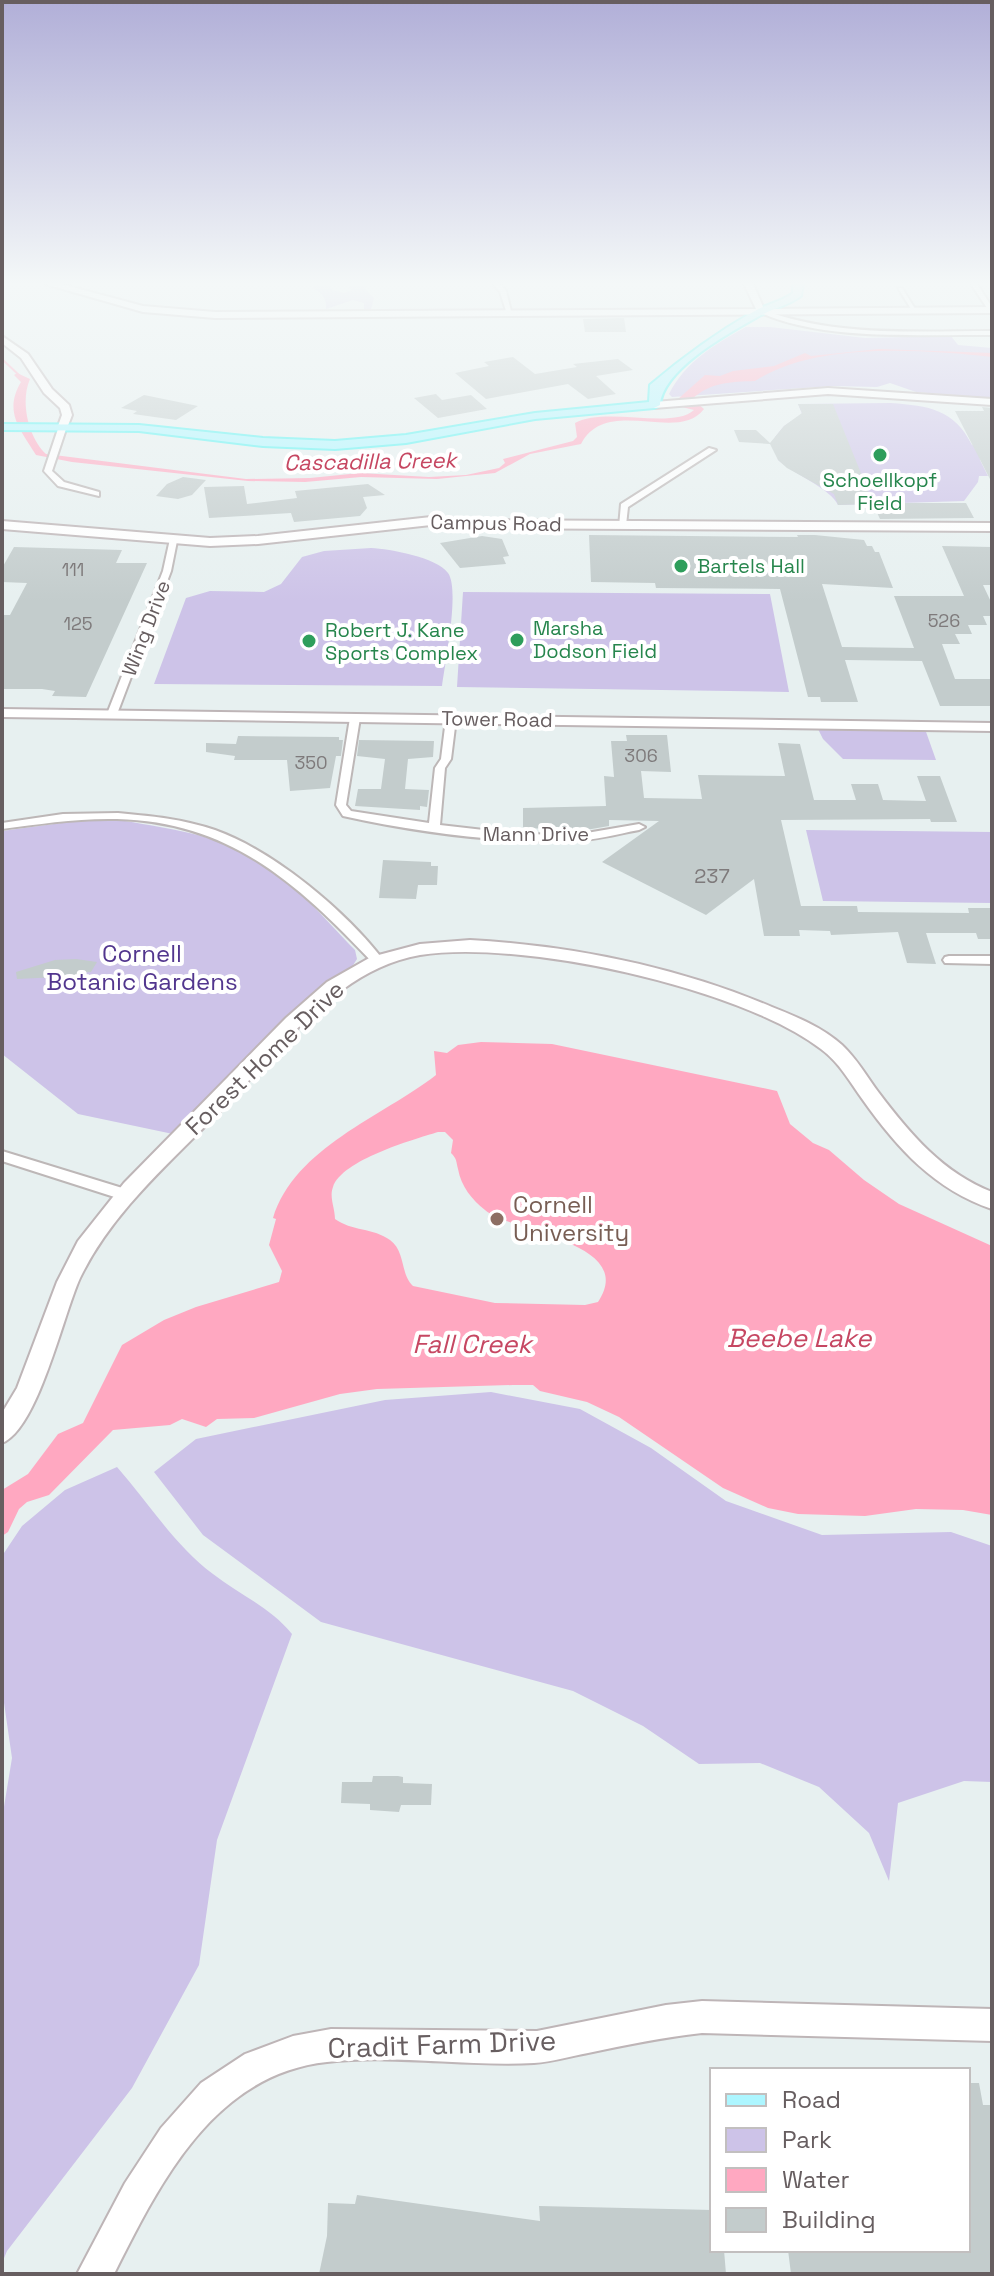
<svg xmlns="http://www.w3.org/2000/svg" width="994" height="2276" font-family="'Space Grotesk',sans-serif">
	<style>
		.green { fill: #cdc3e8 }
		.water { fill: #ffa8c1; fill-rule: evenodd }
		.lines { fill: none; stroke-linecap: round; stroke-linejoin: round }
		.stream { stroke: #ffa8c1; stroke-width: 2 }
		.building { fill: #c3cccc }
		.street-casing { stroke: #bdb7b7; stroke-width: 4 }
		.secondary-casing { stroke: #beb5b7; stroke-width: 4 }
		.primary-casing { stroke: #5cf4f3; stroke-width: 4 }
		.street { fill: #fff; fill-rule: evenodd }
		.secondary { fill: #fff; fill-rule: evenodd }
		.primary { fill: #adf6ff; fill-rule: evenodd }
		.leisure-dot { fill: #2e9e5b; stroke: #fff; stroke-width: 3 }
		.education-dot { fill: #8d6e63; stroke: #fff; stroke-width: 3 }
		.labels { text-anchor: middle; stroke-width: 8; stroke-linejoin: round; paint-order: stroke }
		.far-number-label { font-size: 18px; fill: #7e7a7b }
		.far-leisure-label { font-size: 20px; fill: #27864d; stroke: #fff; text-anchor: start }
		.far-street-label { font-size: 20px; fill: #675e60; stroke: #fff }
		.number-label { font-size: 20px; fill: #7e7a7b }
		.far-water-label { font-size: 22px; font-style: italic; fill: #c64762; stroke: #fff }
		.park-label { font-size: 24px; fill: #52368e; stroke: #fff }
		.street-label { font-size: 24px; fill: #675e60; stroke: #fff }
		.education-label { font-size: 24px; fill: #785e54; stroke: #fff; text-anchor: start }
		.water-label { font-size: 26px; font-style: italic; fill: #c64762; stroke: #fff }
		.near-street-label { font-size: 28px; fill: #675e60; stroke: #fff }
	</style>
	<rect width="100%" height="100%" fill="#e7f0f0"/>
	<path class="green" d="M315,285H332L330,289L344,293L352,290L347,287L367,285L365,289L374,298L370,313H364V303L353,300L326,309C327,299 322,293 313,288Z
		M746,327H770L865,338L951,336L958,345L992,348V398L916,392L890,383L877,387L833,386L672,397L669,394C685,362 715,344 746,327Z
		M891,403C929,406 954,409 972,445L979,446L980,460L988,476H979L978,482L964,501L838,505C831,489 794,474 778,460L775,437L784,426L802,414L798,404Z
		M371,548C390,549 436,557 448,573C460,589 445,663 442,686L154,684L186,598L210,591L264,592L281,584L302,557L324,551Z
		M463,592L770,594L789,692L457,687Z
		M817,727L925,729L936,760L843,759L823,739Z
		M119,820C160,827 206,833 244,852C288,874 321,915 355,950L357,959L350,970L173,1134L78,1114L2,1054V831L76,821Z
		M806,830L992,832V903L823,901Z
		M491,1392L580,1409L651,1448L726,1501L822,1535L951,1532L992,1546V1782L964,1781L898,1803L889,1881L869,1833L819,1787L760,1763L699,1764L643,1726L573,1691L321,1622L203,1535L154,1472L196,1439L385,1400Z
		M117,1467C148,1502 175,1546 213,1574C240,1595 270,1607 292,1634L217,1840L199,1965L132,2088L7,2251L2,2263V1819L12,1758L2,1689V1556L22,1526L65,1490Z"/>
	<path class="water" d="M879,349L992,353V357C920,349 815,342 755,381C730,382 711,382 692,399L704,409C678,444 607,395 581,444L530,454L495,473L437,479L361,477L305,482L248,481L72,462L36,455C21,430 3,412 21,382L14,375L17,373L30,379C20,401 28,437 46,454L246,479L310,478L360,473L429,477L466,475L499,468L505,463L503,459L573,441L577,437L575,423C606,406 672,430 694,410L682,407L678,399L705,375L720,376L733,371L774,366L805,353L811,356Z
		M481,1042L552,1044L777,1091L790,1124L813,1143L829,1150L864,1180L899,1204L992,1246V1515L963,1510L916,1509L865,1516L798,1514L768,1508L723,1488L619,1417L587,1402L540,1391L533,1385H513L377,1389L340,1394L254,1418L217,1419L206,1427L182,1419L170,1425L113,1430L49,1495L27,1502L19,1509L8,1532L2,1536V1490L28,1474L58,1434L83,1423L122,1345L164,1320L196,1307L279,1282L282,1271L269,1245L276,1219L273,1218C295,1147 382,1117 436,1075L434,1051L447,1053L458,1045ZM438,1132H445L453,1140L451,1153C457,1159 456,1161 458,1169C461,1186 472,1200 485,1210C512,1233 638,1242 598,1302L585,1305L495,1303L413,1286C400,1274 406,1252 390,1240C374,1228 351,1231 335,1219C335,1208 329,1197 333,1187C342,1160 412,1140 438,1132Z"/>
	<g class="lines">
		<path class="stream" d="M2,359L21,377"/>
	</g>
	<path class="building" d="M624,318L626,332H585L583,319Z
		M513,357L535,374L577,367L573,364L618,359L633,370L596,376L616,394L588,399L568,384L486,399L455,373L489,366L484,362Z
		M436,394L442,400L471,395L487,409L438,418L414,398Z
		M144,395L198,406L176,420L133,414L137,411L121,408Z
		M798,404H833L873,503H966L974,518L880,519L873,504L838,505L834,494L787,468L778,460L770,444L739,442L734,430H756L770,443L784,426L802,413Z
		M982,407L992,408V483L955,411H984Z
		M183,477L206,480L192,495L178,499L156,496L167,484Z
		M368,484L385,495L363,497L367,508L360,516L294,522L291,513L209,518L204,487L244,486L247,504L297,498L295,491Z
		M589,535L798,537L797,535H815L864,540L867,546H872L875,552H879L893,588L822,584L842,647L914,648L894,596H964L942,546L992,547V585H983L992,604V616H983L987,625H968L972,634H955L960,644H942L955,679H992V706H940L922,661L845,660L858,702H821L820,697H808L780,589L656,588L655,583L591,582Z
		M482,536L502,539L509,556L503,557L506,564L460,568L440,543Z
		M14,547L122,550L116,563H147L86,697L52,696L55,691L42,689H2V615H10L27,583L2,582V568Z
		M626,735H667L671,772L641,771L644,798L702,799L698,775L785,776L778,743L800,744L814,800H856L851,784H878L883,800L926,801L917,776H940L957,822H931L930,819L781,820L801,906H857L858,912L969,913L968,908H992V939H978L976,933H926L936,964L907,963L898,932L831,935L830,931L799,930L800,936H764L754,879L706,915L602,862L659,821L609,820V826L586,830L523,828V808L606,806L604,776L614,777L611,741H627Z
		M238,736L339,737V740H343L341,756H336L330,788L290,791L287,760H234L235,756L206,752V743L236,744Z
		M359,740L434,741L433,757L408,759L405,789L429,790L427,807L420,806V810L355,806L358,789H381L385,759L357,756Z
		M383,860L431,862V866H438L437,885H418L416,899L379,898Z
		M76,959L97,962L91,972L80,973V976L17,979L16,972L55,960Z
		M373,1776H398L403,1777V1783L432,1784L431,1805H401L399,1812L370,1810V1804L341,1803L342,1782H372Z
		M968,2083H979L983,2105H992V2274H791L788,2250H968Z
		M357,2195L540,2221L539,2206L712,2210V2250H724L726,2274H319L327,2236L328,2203L355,2204Z"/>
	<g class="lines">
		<defs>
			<path id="street" d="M493,284H500L506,291L512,315L507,314L500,292Z
				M971,284H977L992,307V312L989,311Z
				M898,288H902L917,312H913Z
				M761,309C834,337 915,331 992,331V335C921,334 823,342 759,312Z
				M63,424L67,426L52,471L64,482L99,492V496L58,486L44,471L59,426Z
				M709,448L716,450L628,507L626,525L619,527L621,504Z
				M170,539L177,541L171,571L117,714L108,716L107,714L163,571Z
				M355,715L360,718L346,805L351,811L429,823L435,768L441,759L446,719L451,716L456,719L451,759L445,768L440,825L518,834L575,835L639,824L645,827L639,830C617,834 594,841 571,841C498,843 415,832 343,816L336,805L350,718Z
				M118,813C151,816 183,819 215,830C274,851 346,911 384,961L382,964H374C299,885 232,822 117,819C78,818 40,824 2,829V823L63,814Z
				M949,956H992V964L945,963L943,960L945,957Z
				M2,1151L132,1191L134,1195L132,1199L127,1201L2,1161Z"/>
			<path id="secondary" d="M45,284H61L143,306L215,312L756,309L744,284H753L764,309L992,307V313L215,318L143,312Z
				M2,336L28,354L52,389L69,405L72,415L67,428L58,426L62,415L60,408L44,393L21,358L2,343Z
				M828,388L992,399V405L828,394L654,408L649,405L654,402Z
				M431,517L483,520L992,523V531L483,528L431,525L258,544L210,546L2,529V521L210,538L258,536Z
				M2,709L992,723V731L2,717Z
				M470,940C574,946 677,967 772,1007C797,1017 822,1027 842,1045C857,1059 867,1077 879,1093C910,1134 943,1173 992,1192V1209C935,1190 897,1148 863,1100C850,1082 839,1062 821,1049C740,987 521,939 420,955C391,960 365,973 342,990C297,1022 263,1067 225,1106C173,1160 113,1210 80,1278C63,1315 38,1429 2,1443V1413L17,1388L57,1282L78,1241L124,1183L286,1018L327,982L371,957L420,944Z
				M702,2001L992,2009V2041L702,2033C664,2037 626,2045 588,2053C571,2056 552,2062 534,2063C466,2067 396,2054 327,2062C214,2074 160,2182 114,2274H77L125,2183L161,2128L201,2083L245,2054L293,2036L331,2029L537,2031L666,2005Z"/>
			<path id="primary" d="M793,284H803L801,296C789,305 775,308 761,315C731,332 663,368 660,405L654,408L535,419L406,443L335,449L263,446L139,431L2,430V424L139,425L263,438L335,441L406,435L535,413L649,402L650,385C683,357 716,333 753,312C766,304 781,302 793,293Z"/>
		</defs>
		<use href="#street" class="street-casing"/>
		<use href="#secondary" class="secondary-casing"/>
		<use href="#primary" class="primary-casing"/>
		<use href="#street" class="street"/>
		<use href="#secondary" class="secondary"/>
		<use href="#primary" class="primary"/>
	</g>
	<linearGradient id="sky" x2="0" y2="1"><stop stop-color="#b1afd8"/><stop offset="0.47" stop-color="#f4f8f8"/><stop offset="1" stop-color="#f4f8f8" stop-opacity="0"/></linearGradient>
	<rect width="994" height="603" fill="url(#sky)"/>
	<g class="leisure-dot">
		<circle cx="880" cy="455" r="8"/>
		<circle cx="681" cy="566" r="8"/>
		<circle cx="517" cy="640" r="8"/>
		<circle cx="309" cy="641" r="8"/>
	</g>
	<circle class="education-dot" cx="497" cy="1219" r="8"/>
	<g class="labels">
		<g class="far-number-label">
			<text x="73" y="576">111</text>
			<text x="944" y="627">526</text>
			<text x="78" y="630">125</text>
			<text x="641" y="762">306</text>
			<text x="311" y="769">350</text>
		</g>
		<g class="far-leisure-label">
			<text x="880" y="487" text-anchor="middle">Schoellkopf<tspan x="880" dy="23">Field</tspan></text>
			<text x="697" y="573">Bartels Hall</text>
			<text x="533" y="635">Marsha<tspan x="533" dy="23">Dodson Field</tspan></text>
			<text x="325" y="637">Robert J. Kane<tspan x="325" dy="23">Sports Complex</tspan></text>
		</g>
		<g class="far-street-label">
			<text transform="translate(496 523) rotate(1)" y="7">Campus Road</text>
			<text transform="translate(146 628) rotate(-69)" y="7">Wing Drive</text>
			<text transform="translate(497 719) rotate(1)" y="7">Tower Road</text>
			<text x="536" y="841">Mann Drive</text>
		</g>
		<g class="number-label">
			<text x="712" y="883">237</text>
		</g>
		<g class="far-water-label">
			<text transform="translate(370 461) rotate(-1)" y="8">Cascadilla Creek</text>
		</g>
		<g class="park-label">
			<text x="142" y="962">Cornell<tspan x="142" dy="28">Botanic Gardens</tspan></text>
		</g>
		<g class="street-label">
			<text transform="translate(265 1058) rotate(-44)" y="8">Forest Home Drive</text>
		</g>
		<g class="education-label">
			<text x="513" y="1213">Cornell<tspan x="513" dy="28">University</tspan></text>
		</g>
		<g class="water-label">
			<text x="799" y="1347">Beebe Lake</text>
			<text x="472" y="1353">Fall Creek</text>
		</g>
		<g class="near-street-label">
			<text transform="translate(442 2044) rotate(-2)" y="10">Cradit Farm Drive</text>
		</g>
	</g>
	<rect width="994" height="2276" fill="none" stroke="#675e60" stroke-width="8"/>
	<rect x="710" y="2068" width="260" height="184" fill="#ffffff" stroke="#c2bfbf" stroke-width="2"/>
	<rect x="726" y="2094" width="40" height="12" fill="#adf6ff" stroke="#c2bfbf" stroke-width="2"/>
	<text x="782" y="2108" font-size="24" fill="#675e60">Road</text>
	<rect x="726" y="2128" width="40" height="24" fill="#cdc3e8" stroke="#c2bfbf" stroke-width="2"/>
	<text x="782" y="2148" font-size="24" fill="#675e60">Park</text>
	<rect x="726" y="2168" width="40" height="24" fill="#ffa8c1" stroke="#c2bfbf" stroke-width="2"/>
	<text x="782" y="2188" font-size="24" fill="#675e60">Water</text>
	<rect x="726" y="2208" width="40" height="24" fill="#c3cccc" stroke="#c2bfbf" stroke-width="2"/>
	<text x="782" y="2228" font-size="24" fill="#675e60">Building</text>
</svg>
